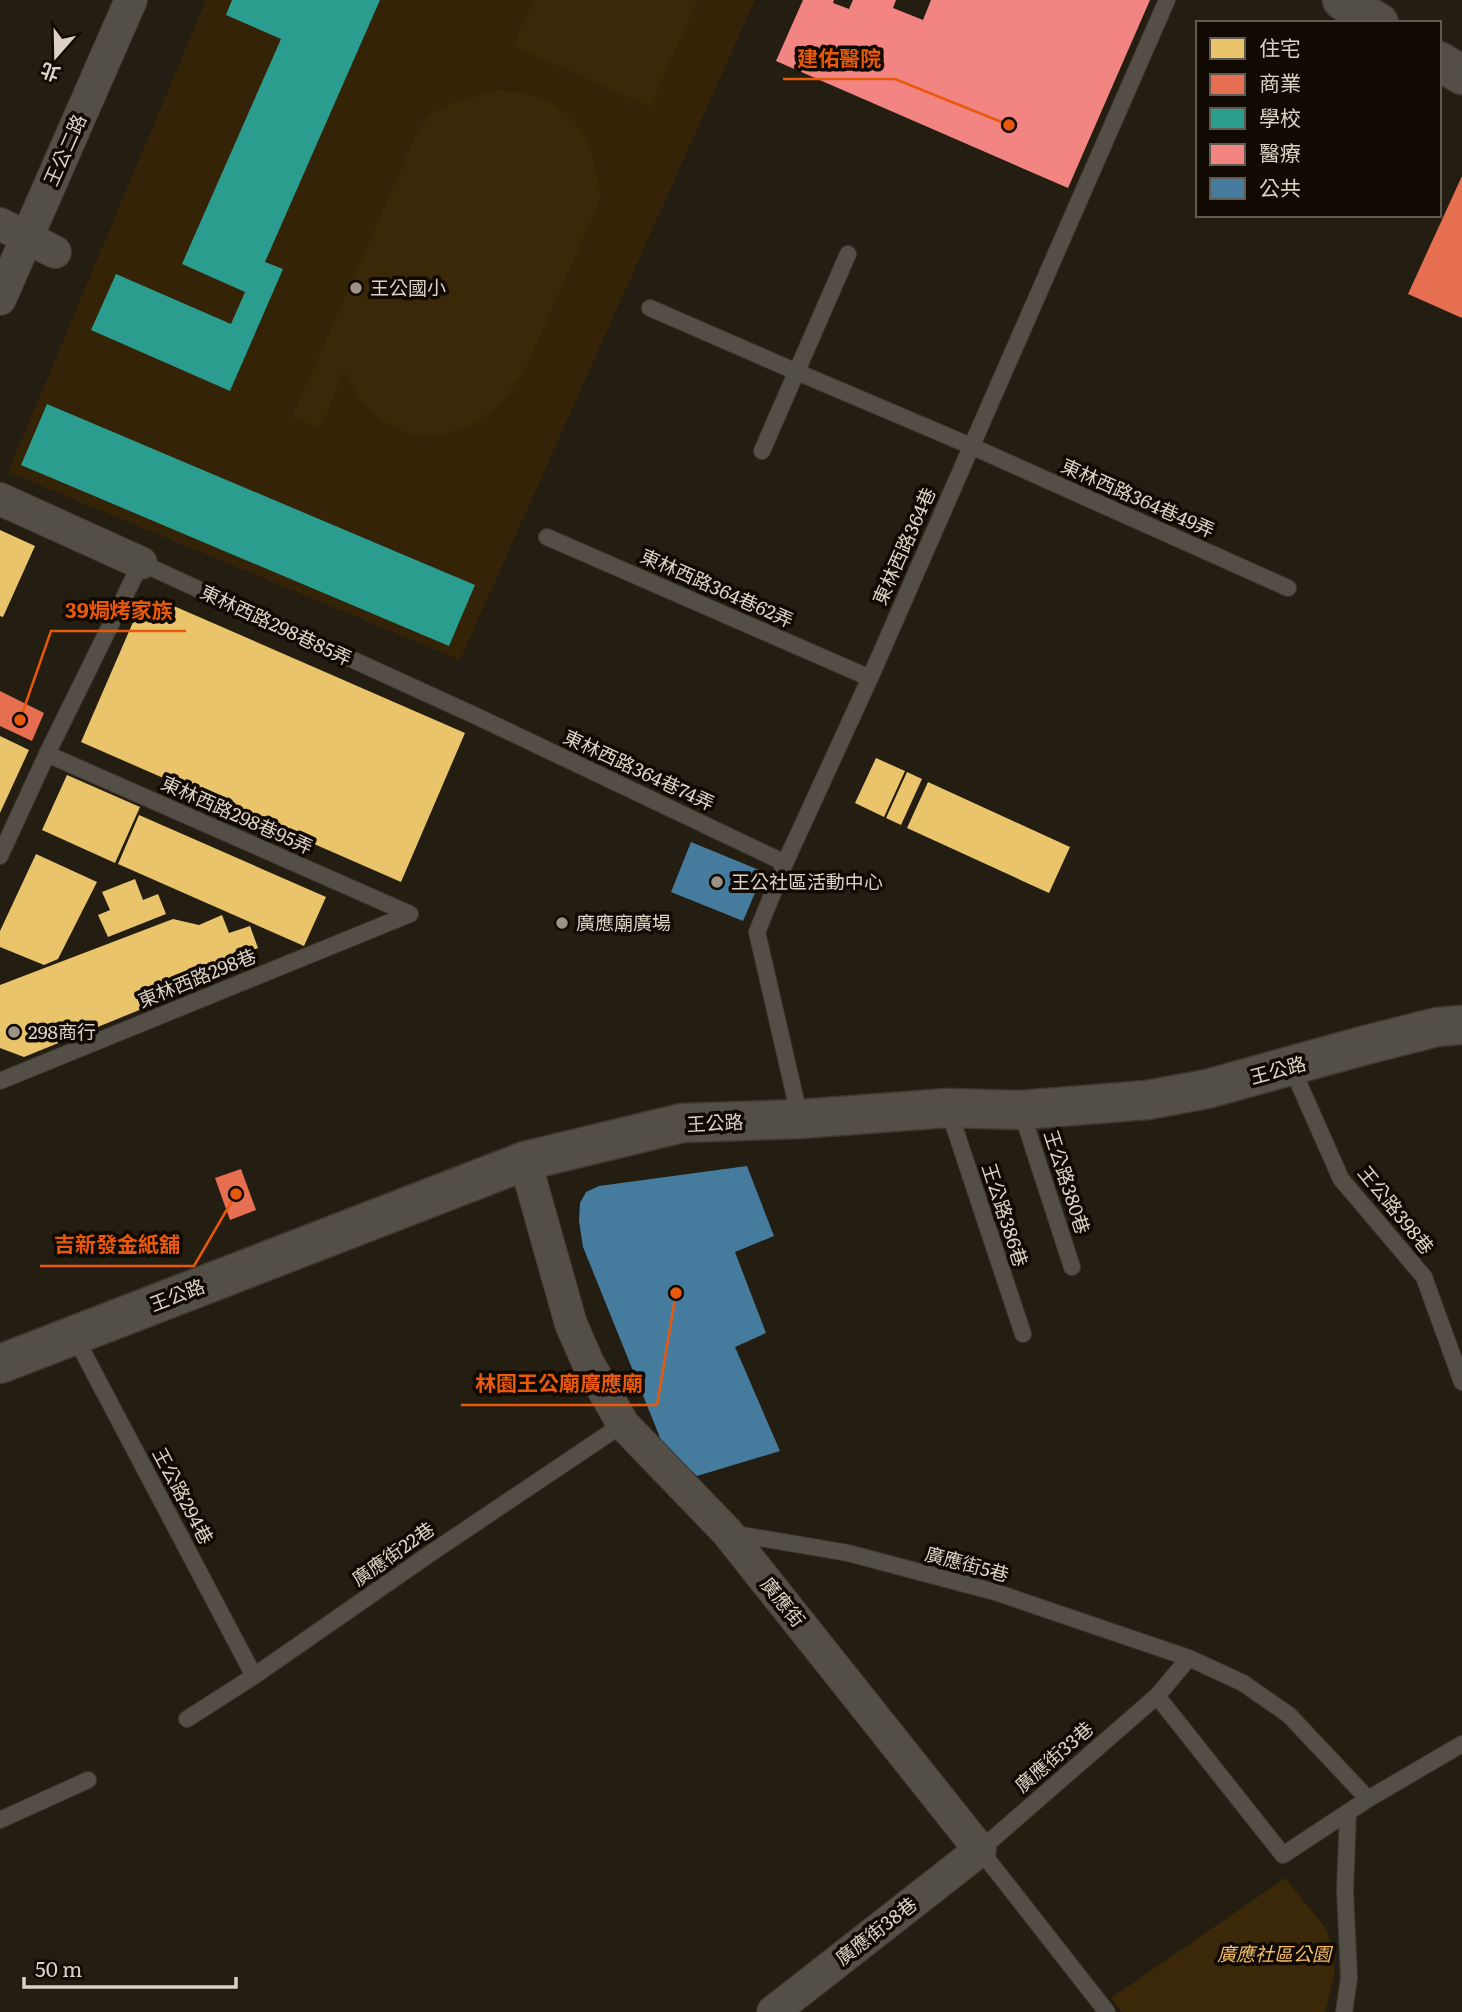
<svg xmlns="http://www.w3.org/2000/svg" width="1462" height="2012" font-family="Literata,'Noto Sans TC',serif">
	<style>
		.built { fill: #342307 }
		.green { fill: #3a2809 }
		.homes { fill: #e9c46a }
		.shops { fill: #e76f51 }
		.schools { fill: #2a9d8f }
		.health { fill: #f28482 }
		.public { fill: #457b9d }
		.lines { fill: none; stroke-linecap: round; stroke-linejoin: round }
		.lane-casing { stroke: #3f3830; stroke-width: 18 }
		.street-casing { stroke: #3f3830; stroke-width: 34 }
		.secondary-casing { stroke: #3f3830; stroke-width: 41 }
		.lane { stroke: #544f46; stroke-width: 16 }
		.street { stroke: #544f46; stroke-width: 32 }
		.secondary { stroke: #544f46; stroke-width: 38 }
		.poi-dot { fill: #9b9386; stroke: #100a03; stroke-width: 2.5 }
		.labels { text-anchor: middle; stroke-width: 7; stroke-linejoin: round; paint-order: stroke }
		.street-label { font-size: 19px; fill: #dbd2c5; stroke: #100a03 }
		.poi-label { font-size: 19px; fill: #dbd2c5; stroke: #100a03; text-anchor: start }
		.park-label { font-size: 19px; font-style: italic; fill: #f5bd66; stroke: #100a03 }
		.leader { fill: none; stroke: #e8590c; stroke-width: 2.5 }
		.callout-dot { fill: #e8590c; stroke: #100a03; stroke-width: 2.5 }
		.callout-label { font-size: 21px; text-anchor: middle; font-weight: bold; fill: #e8590c; stroke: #100a03; stroke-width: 7; stroke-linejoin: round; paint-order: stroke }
	</style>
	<rect width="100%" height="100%" fill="#241d11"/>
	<path class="built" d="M206,0H755L460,660L8,472Z"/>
	<path class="green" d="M533,0H693L697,2L650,107L513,46Z
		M495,91C545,91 579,111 594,160C597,172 601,186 600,198C599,205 595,212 592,219L526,368C514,388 499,408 479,421C461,432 430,439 410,434C395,430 379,419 368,409C358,398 352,384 344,372L320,429L292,417L418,130L432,113L454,102Z
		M1285,1878L1328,1931L1335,1972L1325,2012H1122L1111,1998Z"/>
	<path class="homes" d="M0,530L35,546L3,617L0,616Z
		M160,600L465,733L401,882L81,742L140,606Z
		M0,736L29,750L0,813Z
		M876,758L905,771L884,817L855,803Z
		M907,772L922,779L901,825L886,818Z
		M67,775L140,807L115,863L42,830Z
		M928,782L1070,847L1049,893L907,828Z
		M139,815L326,897L304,946L118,864Z
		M36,854L97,882L58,959L44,965L0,947V931Z
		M135,879L143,900L158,894L166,914L108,937L98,915L110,910L102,892Z
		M222,915L229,933L250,926L258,948L208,968L213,980L24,1057L0,1048V985L173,919L199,925Z"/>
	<path class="shops" d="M1462,176V318L1408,294Z
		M0,691L44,713L32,741L0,726Z
		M241,1169L256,1210L230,1220L215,1178Z"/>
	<path class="schools" d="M232,0H380L265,262L283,269L230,391L91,330L116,274L231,324L245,292L182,264L281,39L226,15Z
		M47,404L475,585L449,646L21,465Z"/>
	<path class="health" d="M803,0H834L833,3L849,9L853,0H896L893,8L923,20L931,0H1150L1068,188L776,61Z"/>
	<path class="public" d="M691,842L764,872L743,921L671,892Z
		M747,1166L774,1236L735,1252L766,1333L735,1347L780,1451L697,1476L663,1445L583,1247L579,1221L580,1203L586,1192L599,1186Z"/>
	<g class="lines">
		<defs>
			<path id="lane" d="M650,308L797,372L971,446L1288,588
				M762,451L848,254
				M547,537L870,678
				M47,754L410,914
				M0,856L47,754L141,563L476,716L785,863
				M1291,1066L1341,1179L1424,1277L1462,1382
				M0,1081L410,914
				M948,1108L1023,1334
				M1021,1110L1072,1267
				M800,1119L757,932L785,863L870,678L1167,0
				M74,1335L254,1676
				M730,1533L848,1553L995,1592L1189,1658L1243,1683L1289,1715L1368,1799
				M1157,1696L1283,1855L1368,1799L1462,1744
				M187,1719L254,1676L431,1553L623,1424
				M0,1820L88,1780
				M1107,2012L980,1850L1157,1696L1189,1658
				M1344,2012L1349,1978L1345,1890L1348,1812"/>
			<path id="street" d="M0,224L55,252
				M0,299L131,0
				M0,499L141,563
				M525,1161L571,1324L588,1363L623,1424L727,1532L980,1850L773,2012"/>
			<path id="secondary" d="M1342,0L1379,23
				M1439,61L1462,75
				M0,1364L525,1161L682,1123L800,1119L948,1108L1021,1110L1147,1100L1207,1089L1362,1046L1437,1027L1462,1025"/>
		</defs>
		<use href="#lane" class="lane-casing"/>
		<use href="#street" class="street-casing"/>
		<use href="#secondary" class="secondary-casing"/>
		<use href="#lane" class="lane"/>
		<use href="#street" class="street"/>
		<use href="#secondary" class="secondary"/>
	</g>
	<g class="poi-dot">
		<circle cx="356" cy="288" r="7"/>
		<circle cx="717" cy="882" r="7"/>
		<circle cx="562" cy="923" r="7"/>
		<circle cx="14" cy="1032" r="7"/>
	</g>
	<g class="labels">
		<g class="street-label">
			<text transform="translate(65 150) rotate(-66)" y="7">王公二路</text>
			<text transform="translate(1138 498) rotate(24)" y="7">東林西路364巷49弄</text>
			<text transform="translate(904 546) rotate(-66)" y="7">東林西路364巷</text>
			<text transform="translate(717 588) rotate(24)" y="7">東林西路364巷62弄</text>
			<text transform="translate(276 625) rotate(25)" y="7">東林西路298巷85弄</text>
			<text transform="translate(639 770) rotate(25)" y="7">東林西路364巷74弄</text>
			<text transform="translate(237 815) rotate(24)" y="7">東林西路298巷95弄</text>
			<text transform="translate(197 978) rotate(-22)" y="7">東林西路298巷</text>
			<text transform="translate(1278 1070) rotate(-15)" y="7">王公路</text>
			<text transform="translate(715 1123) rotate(-3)" y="7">王公路</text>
			<text transform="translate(1067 1182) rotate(72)" y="7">王公路380巷</text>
			<text transform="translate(1396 1210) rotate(51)" y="7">王公路398巷</text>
			<text transform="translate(1005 1215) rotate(72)" y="7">王公路386巷</text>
			<text transform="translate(177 1295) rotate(-21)" y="7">王公路</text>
			<text transform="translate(183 1496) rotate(62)" y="7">王公路294巷</text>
			<text transform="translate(393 1554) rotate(-35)" y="7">廣應街22巷</text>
			<text transform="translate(967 1564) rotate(15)" y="7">廣應街5巷</text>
			<text transform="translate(783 1602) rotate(51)" y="7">廣應街</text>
			<text transform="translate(1054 1757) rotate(-41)" y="7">廣應街33巷</text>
			<text transform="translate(876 1931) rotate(-38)" y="7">廣應街38巷</text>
		</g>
		<g class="poi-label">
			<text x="370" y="295">王公國小</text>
			<text x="731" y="889">王公社區活動中心</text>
			<text x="576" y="930">廣應廟廣場</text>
			<text x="28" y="1039">298商行</text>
		</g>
		<g class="park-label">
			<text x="1274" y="1961">廣應社區公園</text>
		</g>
	</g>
	<path class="leader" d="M1009 125L895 79H783M20 720L51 631H186M236 1194L194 1266H40M676 1293L657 1405H461"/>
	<g class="callout-dot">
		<circle cx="1009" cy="125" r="7"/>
		<circle cx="20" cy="720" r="7"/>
		<circle cx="236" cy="1194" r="7"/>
		<circle cx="676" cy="1293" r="7"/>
	</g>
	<g class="callout-label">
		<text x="839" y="66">建佑醫院</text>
		<text x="119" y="618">39焗烤家族</text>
		<text x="117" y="1252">吉新發金紙舖</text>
		<text x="559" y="1391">林園王公廟廣應廟</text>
	</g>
	<rect x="1196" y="21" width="245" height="196" fill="#100a03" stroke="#615a51" stroke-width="2"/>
	<rect x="1210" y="38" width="35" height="21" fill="#e9c46a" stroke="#615a51" stroke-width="2"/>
	<text x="1259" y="56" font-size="21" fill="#dbd2c5">住宅</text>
	<rect x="1210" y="74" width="35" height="21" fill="#e76f51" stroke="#615a51" stroke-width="2"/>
	<text x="1259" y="91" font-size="21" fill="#dbd2c5">商業</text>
	<rect x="1210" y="108" width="35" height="21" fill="#2a9d8f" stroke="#615a51" stroke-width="2"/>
	<text x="1259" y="126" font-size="21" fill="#dbd2c5">學校</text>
	<rect x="1210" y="144" width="35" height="21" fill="#f28482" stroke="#615a51" stroke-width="2"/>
	<text x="1259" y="161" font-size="21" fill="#dbd2c5">醫療</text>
	<rect x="1210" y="178" width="35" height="21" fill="#457b9d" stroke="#615a51" stroke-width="2"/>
	<text x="1259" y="196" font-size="21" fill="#dbd2c5">公共</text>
	<g transform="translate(56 56) rotate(200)" stroke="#100a03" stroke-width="5" paint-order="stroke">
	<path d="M0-5L12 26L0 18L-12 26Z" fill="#dbd2c5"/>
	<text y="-10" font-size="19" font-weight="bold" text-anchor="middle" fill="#dbd2c5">北</text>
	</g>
	<path d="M24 1977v10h212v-10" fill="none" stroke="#dbd2c5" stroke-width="3.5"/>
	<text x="35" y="1977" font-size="21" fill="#dbd2c5" stroke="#100a03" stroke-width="5" paint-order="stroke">50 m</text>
</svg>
